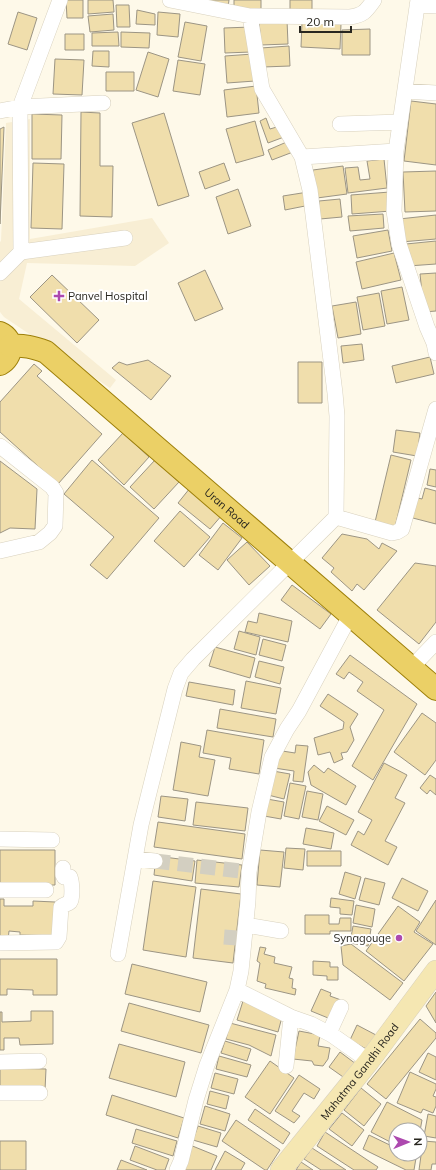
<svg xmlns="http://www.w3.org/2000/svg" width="436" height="1170" font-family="Mulish,sans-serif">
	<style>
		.built { fill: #f8eed4 }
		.building { fill: #f0deac; stroke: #9c9584 }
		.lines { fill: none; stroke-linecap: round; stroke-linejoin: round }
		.street-tunnel { stroke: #d3cfc1; stroke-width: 15; stroke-dasharray: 15 8; stroke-linecap: butt }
		.street-casing { stroke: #d8d1be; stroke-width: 16 }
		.secondary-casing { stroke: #d8d1be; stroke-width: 22 }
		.primary-casing { stroke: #9e800b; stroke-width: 24 }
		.street { stroke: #fff; stroke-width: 15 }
		.secondary { stroke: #f5e7b2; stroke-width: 21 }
		.primary { stroke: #ebd066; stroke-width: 22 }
		.poi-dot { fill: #ad49af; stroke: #fff; stroke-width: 1.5 }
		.labels { text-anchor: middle; stroke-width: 4; stroke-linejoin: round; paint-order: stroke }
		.poi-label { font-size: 11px; fill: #28261f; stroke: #fff; text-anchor: start }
		.street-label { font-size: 11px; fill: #28261f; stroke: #fff }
	</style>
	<rect width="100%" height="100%" fill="#fef9e9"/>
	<path class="built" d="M30,119V239L152,218L169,243L135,266L27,263L19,299L116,380L110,388L4,317L0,312V242L1,241L6,123Z"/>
	<path class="building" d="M66,0H83V18H67Z
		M88,0H113L114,12L88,14Z
		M209,0H229L228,7L209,4Z
		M234,0H261V9L234,8Z
		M290,0H312V15H290Z
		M116,5H129L130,27H117Z
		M137,10L155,14V25L136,24Z
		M18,12L37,18L27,50L8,44Z
		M158,12L180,14L178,37L157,35Z
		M113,14L114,30L90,32L88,16Z
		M287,20L288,44L261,45L259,21Z
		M185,22L207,26L201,61L178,57Z
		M302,22L341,24L340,49L301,47Z
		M251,27V52L225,53L224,28Z
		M370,29V55H342V30Z
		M118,32L119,46H92V33Z
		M121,32L150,33L149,48L121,47Z
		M65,34H84V50H65Z
		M289,46L290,66L263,67L261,48Z
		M93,51H109V67L92,66Z
		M148,52L169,59L158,97L136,90Z
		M253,54L255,81L227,83L225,56Z
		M55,59L84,60L82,95L53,94Z
		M178,60L205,64L200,95L173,91Z
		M106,72H134V91H106Z
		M256,86L259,113L227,117L224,90Z
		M411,101L436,104V165L404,161Z
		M81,112L100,113V166H113L112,217L80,216Z
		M164,113L189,196L158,206L132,123Z
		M32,114L62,115L61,159H32Z
		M266,118L270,129L280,126L284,137L268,143L260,121Z
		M255,121L264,155L236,163L226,129Z
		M4,127L0,224V129Z
		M289,141L293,152L272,160L268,150Z
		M384,159L387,188L348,193L345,168L358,167L360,180L370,179L367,161Z
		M33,163L64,164L62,229L31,228Z
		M224,163L230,180L205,189L199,172Z
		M343,166L347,194L317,198L313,170Z
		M436,171V211L405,212L403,172Z
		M238,189L251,226L228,234L216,197Z
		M308,192L310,205L285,210L283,196Z
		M390,192L391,211L352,214L351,195Z
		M340,199L342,217L320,219L319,201Z
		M383,214L384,228L350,231L348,216Z
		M436,215V239L401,242L399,219Z
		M388,230L392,251L357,258L353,236Z
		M436,241V264L408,266L406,244Z
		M394,253L401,280L362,289L356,262Z
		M205,270L223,309L195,321L178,283Z
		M436,273V311L424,312L420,274Z
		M52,275L99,320L77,343L30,297Z
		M402,287L409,320L387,324L381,291Z
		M379,293L385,326L363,330L357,297Z
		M356,302L361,334L338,338L332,306Z
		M362,344L364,360L343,363L341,346Z
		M430,357L434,374L396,383L392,366Z
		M148,360L171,376L151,400L112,368L119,362L127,365Z
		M298,362H322V403H298Z
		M34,364L42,371L37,376L102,434L58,484L0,432V402Z
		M396,430L420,433L417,456L393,452Z
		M123,433L149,457L124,485L98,460Z
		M391,455L411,460L395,527L375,522Z
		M92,460L159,518L107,579L90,565L114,537L64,494Z
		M155,460L179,482L154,509L130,487Z
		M0,461L37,489L35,529L10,528L0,533Z
		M430,469L436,470V487L427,485Z
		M190,488L222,515L210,529L178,503Z
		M425,488L436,491V524L409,517L418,498L422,499Z
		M180,511L210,537L184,567L154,541Z
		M223,523L242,538L218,570L199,555Z
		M342,534L367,539L379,549L382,543L397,551L364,590L357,584L352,591L331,572L334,568L322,558Z
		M247,542L270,566L249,585L227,560Z
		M415,563L436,566V622L419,644L377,610Z
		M292,585L331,614L320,629L281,600Z
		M259,613L292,621L288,642L245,632L248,621L257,623Z
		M239,631L260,637L256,655L234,649Z
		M263,639L286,645L282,661L259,655Z
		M215,647L255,658L250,678L209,666Z
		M350,655L417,704L373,780L352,766L384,710L357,691L363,682L349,672L344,679L336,674Z
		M259,661L284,667L280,684L255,677Z
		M246,681L281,688L276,714L241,708Z
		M189,682L235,690L233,705L186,696Z
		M328,694L358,714L350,727L354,740L347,752L341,753L343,759L334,763L330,752L318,755L314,738L343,729L344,722L320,706Z
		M220,709L276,719L273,737L217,728Z
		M422,713L436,723V760L425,775L394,752Z
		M207,730L264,740L259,774L229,769L231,758L203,753Z
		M181,742L201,746L199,757L215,760L208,796L173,790Z
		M296,745L308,746L303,782L293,781L294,771L274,768L276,750L295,753Z
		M384,763L407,775L395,798L405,803L385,841L397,847L388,865L351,845L358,831L364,835L372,820L358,812Z
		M314,765L324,773L328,768L356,786L346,805L311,785L308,772Z
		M273,771L290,774L284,799L268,795Z
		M430,775L436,779V795L430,790L427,794L420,788Z
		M290,783L306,786L299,819L284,816Z
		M307,791L323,794L318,820L302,817Z
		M161,796L188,799L185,821L158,817Z
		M267,799L284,802L281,819L264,816Z
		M196,802L248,808L245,831L193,825Z
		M327,806L354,820L346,835L319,821Z
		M158,822L245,834L242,859L154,847Z
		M306,828L334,833L331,849L303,844Z
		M286,848L305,849L303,870L284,868Z
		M0,850H55V885L0,886Z
		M260,850L284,852L280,887L257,885Z
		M307,851H341V866H307Z
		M156,856L195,861L192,881L154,875Z
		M197,860L242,865L239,887L195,883Z
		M345,872L361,877L355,899L339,894Z
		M365,878L385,883L379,905L359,900Z
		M402,878L428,891L418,911L392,898Z
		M153,881L196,887L186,957L143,950Z
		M201,889L241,894L233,963L193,958Z
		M331,898L354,901L352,915L340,914V908L330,907Z
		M0,899H4V906H33V901L55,902L54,936L20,935V932L9,931L8,940H0Z
		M436,900V945L416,931Z
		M356,905L375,909L372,927L353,923Z
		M398,906L420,922L414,932L433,944L404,981L366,951Z
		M305,915H329V924H339L340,918H351V931H330V934H305Z
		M353,926L371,929L368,946L350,943Z
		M351,944L403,983L390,1000L343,965L341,946Z
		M260,947L266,948L264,954L275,957L274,963L292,967L289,978L293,979L292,988L296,989L295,995L265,988L266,984L257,981L260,963L257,961Z
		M0,959H57V995H33V990L7,989V995H0Z
		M313,961L330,962V967H338V980H327V976L313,975Z
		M132,964L207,982L200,1012L125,994Z
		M321,989L331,993L330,996L341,1000L333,1020L311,1011Z
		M436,992V1023L426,1006Z
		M243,1001L282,1017L278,1032L237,1020Z
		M129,1003L209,1025L201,1053L121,1031Z
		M31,1011H53V1044L20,1045L19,1038H4V1050H0V1012H2V1022L31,1021Z
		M420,1019L436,1033V1038L386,1099L367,1084Z
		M230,1023L276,1035L271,1056L249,1045L226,1039Z
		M357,1025L376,1035L368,1050L350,1040Z
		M299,1031L320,1035L318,1046L330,1048L328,1059L323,1066L314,1065L312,1061L293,1059Z
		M225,1041L251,1049L247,1061L221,1053Z
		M119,1044L185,1062L176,1097L109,1078Z
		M340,1052L356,1064L346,1079L329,1067Z
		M428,1053L436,1057V1080L419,1072Z
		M219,1056L251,1065L247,1077L216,1069Z
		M270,1061L294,1078L270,1114L245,1097Z
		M0,1068L46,1069L45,1090L0,1089Z
		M410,1072L436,1084V1089L433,1096L436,1097V1106L433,1113L423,1109L421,1113L397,1103Z
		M215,1073L238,1079L234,1094L211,1088Z
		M299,1075L320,1089L314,1099L304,1093L292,1111L300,1116L294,1123L275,1111Z
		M361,1088L381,1104L364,1126L344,1110Z
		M210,1091L229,1096L226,1109L207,1104Z
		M112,1095L184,1118L178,1138L106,1115Z
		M387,1102L422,1120L420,1131V1130H396V1145L371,1132Z
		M205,1106L230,1114L225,1131L200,1124Z
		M255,1109L290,1133L283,1144L248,1120Z
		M342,1113L364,1130L352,1146L329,1129Z
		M428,1114L436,1116V1138L424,1136Z
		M236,1120L280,1150L267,1170H265L222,1141Z
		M198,1126L221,1133L217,1147L193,1140Z
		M136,1129L177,1141L173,1156L132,1143Z
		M325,1132L378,1167L376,1170H354L317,1146Z
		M369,1135L396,1148V1154H407L416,1158L414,1170H406L363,1149Z
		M0,1141H26V1170H0Z
		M423,1141L436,1142V1164H432L431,1170H419Z
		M190,1145L217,1156L211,1170H184Z
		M135,1146L169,1159L165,1170H157L130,1160Z
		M312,1148L346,1170H321L304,1159Z
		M225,1151L245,1163L241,1170H215Z
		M121,1160L147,1170H117Z
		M301,1162L313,1170H296Z"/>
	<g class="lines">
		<path class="street-tunnel" d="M155,861L241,871
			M224,937L237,938"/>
		<defs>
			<path id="street" d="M170,0L250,16L350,17C364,15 366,11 374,0
				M418,0L396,151L394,211L399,244L427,327L434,343L436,353
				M417,5L436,6
				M405,91L436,93
				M0,111L20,107L60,0
				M340,124L400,122
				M302,157L396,151
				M21,252L125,238
				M0,273L21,252L20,107L103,103
				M0,446L52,487L56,493L55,526L50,533L39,542L0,551
				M336,517L392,533L397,532L402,529L436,409
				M411,668L436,642
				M0,839L52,840
				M135,859L155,861
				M0,890H46
				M246,925L281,931
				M0,943L56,942L59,937L61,907C64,904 68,904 70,902C73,898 72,882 70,877H64L63,875V868
				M118,954L141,825L175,689L181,673L193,659L336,517L337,416L335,393L310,190L302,157L262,89L250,16
				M237,990L291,1017L311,1024L332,1035L369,1061
				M329,1033L341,1007
				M0,1062L39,1061
				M286,1066L291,1017
				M0,1093H40
				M177,1170L181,1161L196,1100L207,1065L237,990L241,971L248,901L249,872L259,812L272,757L287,729L299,711L350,616"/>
			<g id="secondary">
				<path id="s1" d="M281,1170L369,1061L436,971"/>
			</g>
			<g id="primary">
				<path d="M0,333C14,339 13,357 0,364"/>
				<path id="s2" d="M10,346C24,345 33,347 46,352L436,689"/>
			</g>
		</defs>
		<use href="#street" class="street-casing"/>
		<use href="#secondary" class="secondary-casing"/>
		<use href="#primary" class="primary-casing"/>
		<use href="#street" class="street"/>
		<use href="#secondary" class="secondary"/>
		<use href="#primary" class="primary"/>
	</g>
	<g class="poi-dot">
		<path d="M57 290h4v4h4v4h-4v4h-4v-4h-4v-4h4z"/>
		<circle cx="399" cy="938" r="4"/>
	</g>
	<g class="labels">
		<g class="poi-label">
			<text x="68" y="300">Panvel Hospital</text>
			<text x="391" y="942" text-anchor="end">Synagouge</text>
		</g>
		<g class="street-label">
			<text dy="4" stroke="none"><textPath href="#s2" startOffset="276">Uran Road</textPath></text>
			<text dy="4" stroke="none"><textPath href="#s1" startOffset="126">Mahatma Gandhi Road</textPath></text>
		</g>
	</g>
	<g transform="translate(408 1142) rotate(89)"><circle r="19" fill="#ffffff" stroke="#a9a8a5"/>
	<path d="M0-3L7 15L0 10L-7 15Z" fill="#ad49af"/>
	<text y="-6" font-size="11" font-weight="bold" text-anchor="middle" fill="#28261f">N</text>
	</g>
	<path d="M300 26v6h51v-6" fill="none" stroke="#28261f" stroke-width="2"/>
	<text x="306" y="26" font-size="12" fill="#28261f" stroke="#ffffff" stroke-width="3" paint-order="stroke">20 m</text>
</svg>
